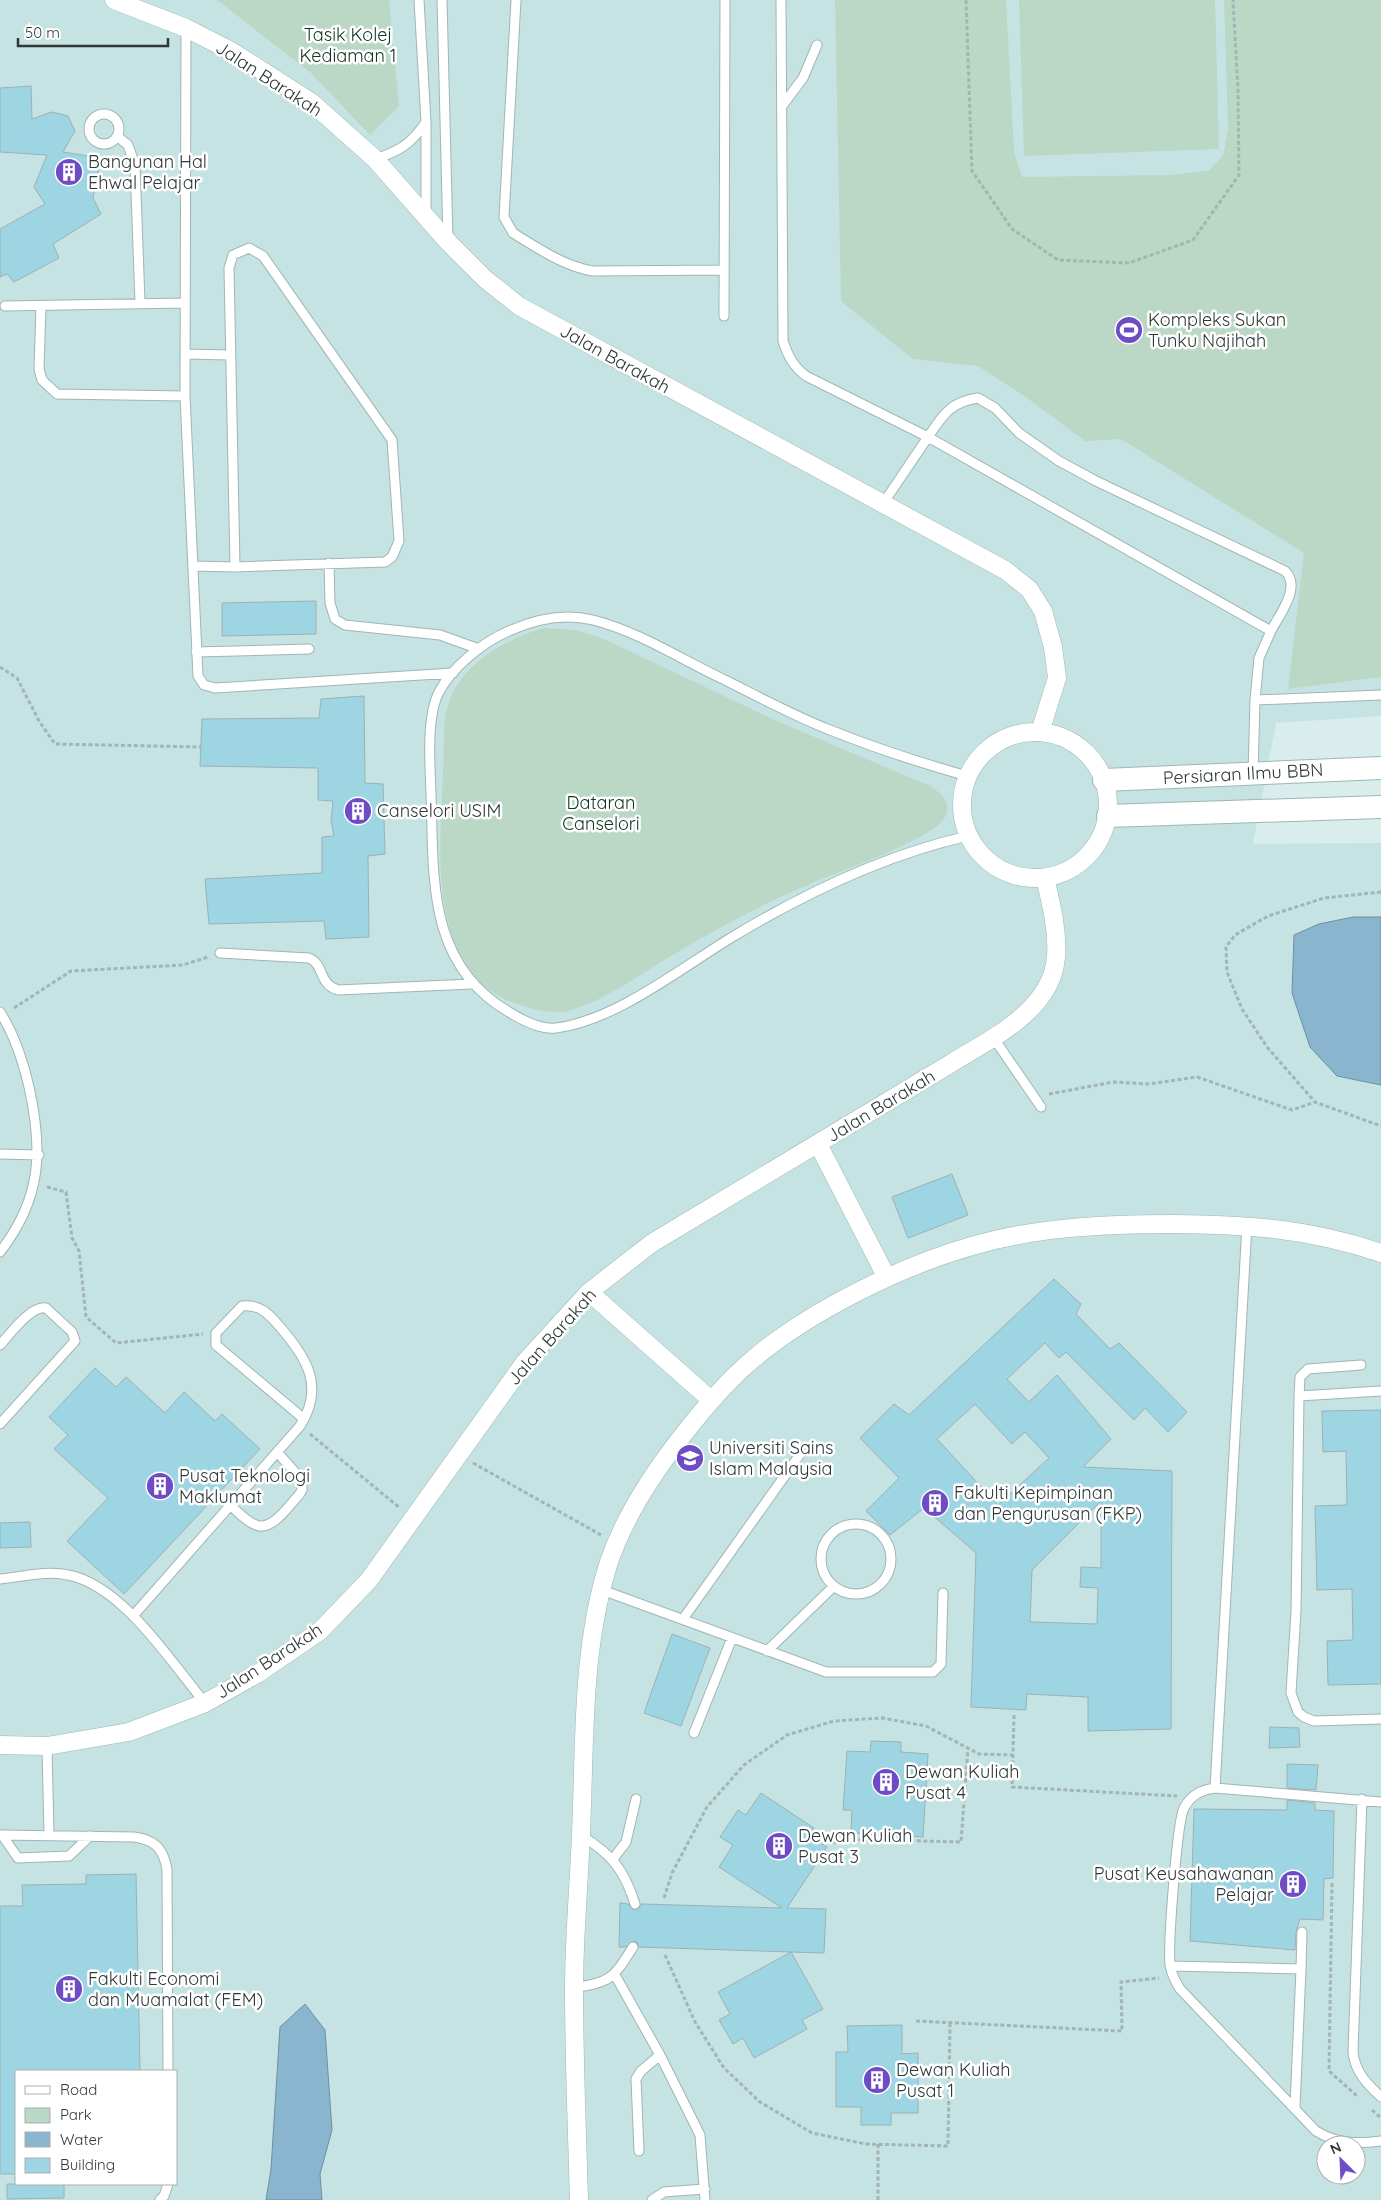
<svg xmlns="http://www.w3.org/2000/svg" width="1381" height="2200" font-family="Quicksand,sans-serif">
	<style>
		.built { fill: #c5e3e3; fill-rule: evenodd }
		.green { fill: #bbd7c6 }
		.water { fill: #89b5cf; stroke: #6e8fa1 }
		.building { fill: #9dd5e3; stroke: #9eb0b5; fill-rule: evenodd }
		.lines { fill: none; stroke-linecap: round; stroke-linejoin: round }
		.service-casing { stroke: #a1b5b5; stroke-width: 11 }
		.minor-casing { stroke: #a1b5b5; stroke-width: 19 }
		.tertiary-casing { stroke: #a1b5b5; stroke-width: 24 }
		.path { stroke: #a4b4b4; stroke-width: 3; stroke-dasharray: 4 2.5; stroke-linecap: butt }
		.service { stroke: #fff; stroke-width: 9 }
		.minor { stroke: #fff; stroke-width: 18 }
		.tertiary { stroke: #fff; stroke-width: 22 }
		.labels { text-anchor: middle; stroke-width: 5; stroke-linejoin: round; paint-order: stroke }
		.park-label { font-size: 18px; fill: #103523; stroke: #fff }
		.street-label { font-size: 18px; fill: #2f3737; stroke: #fff }
		.poi-label { font-size: 18px; fill: #2f3737; stroke: #fff; text-anchor: start }
	</style>
	<rect width="100%" height="100%" fill="#d9eded"/>
	<path class="built" d="M0,0H1381V716L1276,723L1253,844L1381,843V2200H0ZM16,2071H176V2184H16ZM1326,2145H1356V2175H1326Z"/>
	<path class="green" d="M217,0H389L399,106L370,135L311,73Z
		M835,0H1006L1014,151L1022,177L1172,175L1209,170L1223,156L1228,129L1224,0H1381V677L1288,689L1304,553L1121,439L1085,441L1023,395L978,366L913,359L841,301Z
		M1019,0H1215L1219,149L1024,156Z
		M544,628L576,630L604,639L779,722L930,786C941,793 952,802 945,817C936,838 835,873 810,884C762,904 716,929 671,956C637,976 607,1000 568,1011C551,1016 512,1004 497,995C428,953 440,843 443,773C444,755 443,720 448,705C461,663 506,639 544,628Z"/>
	<path class="water" d="M1353,917H1381V1085L1337,1076L1310,1047L1292,993L1294,935L1319,924Z
		M305,2004L325,2030L332,2130L320,2174L322,2200H266L271,2169L280,2027Z"/>
	<path class="building" d="M31,86L32,119L52,112L68,116L75,131L63,152L101,158L93,198L101,214L53,244L59,258L14,282L7,274L0,277V229L45,204L34,187L47,155L0,152V88Z
		M316,601V634L222,636V603Z
		M364,696L365,783L383,784L385,854L368,856L369,937L326,939L324,921L209,924L205,879L322,873V837L334,836L331,820L333,801L318,800V768L200,766L202,719L319,718L321,699Z
		M952,1174L968,1215L908,1238L892,1197Z
		M1054,1279L1081,1304L1076,1314L1110,1349L1119,1343L1187,1412L1168,1432L1145,1408L1134,1420L1066,1352L1059,1358L1045,1343L1007,1379L1029,1402L1057,1375L1111,1439L1083,1467L1172,1471L1171,1729L1088,1731V1697L1027,1694L1026,1710L971,1707L976,1553L924,1508L890,1535L866,1511L899,1478L860,1438L894,1404L909,1415ZM975,1404L1012,1444L1025,1432L1049,1458L998,1505L937,1439ZM1101,1501V1568L1081,1567L1080,1587L1098,1588L1097,1624L1030,1622L1032,1570Z
		M95,1368L116,1387L126,1377L165,1413L184,1392L215,1421L222,1414L260,1449L124,1594L67,1541L108,1498L54,1449L68,1435L49,1417Z
		M1381,1410V1684L1328,1685L1327,1641L1353,1640L1352,1589L1317,1590L1315,1506L1347,1505L1346,1451L1323,1452L1322,1411Z
		M30,1522L31,1547L0,1548V1523Z
		M672,1634L710,1648L681,1726L644,1713Z
		M1270,1727L1299,1728L1300,1747L1269,1748Z
		M871,1741L901,1742V1752L928,1754L923,1837L851,1833L852,1810H843L847,1751L870,1752Z
		M1287,1764L1318,1765L1316,1790L1287,1788Z
		M761,1793L814,1828L809,1835L827,1847L787,1908L826,1909L824,1953L791,1952L823,2009L802,2020L807,2029L754,2058L743,2038L733,2044L719,2020L730,2014L718,1992L791,1952L639,1947L637,1942L633,1941L626,1947H619L620,1903L628,1904L634,1910L639,1908L641,1904L782,1908L719,1867L733,1845L720,1837L738,1810L746,1815Z
		M1287,1800L1315,1803V1810L1334,1811L1333,1878L1324,1879L1323,1920L1300,1919L1296,1932L1295,1950L1190,1941L1194,1809L1287,1810Z
		M136,1874L140,2071H16V2174H0V1906H23L22,1885L86,1884V1875Z
		M902,2025V2054L918,2053V2113H891V2125H861V2107H836V2052H848L847,2026Z
		M7,2184H64V2198L7,2199Z"/>
	<g class="lines">
		<defs>
			<path id="service" d="M419,0L426,122V214
				M442,0L448,240
				M516,0L504,217L513,233C538,248 563,266 593,271L724,270
				M781,0L783,341C788,356 793,366 806,376L928,437L882,505
				M186,28L185,396L198,676L204,685L215,688L453,673
				M782,106L803,78L817,45
				M89 129a15 15 0 1 1 30 0a15 15 0 1 1-30 0Z
				M117,136L128,145L135,165L140,302
				M375,159C400,151 411,144 426,122
				M5,306L184,303
				M41,306L39,369L42,380L57,394L185,396
				M724,316L725,0
				M186,354L229,355
				M329,563L330,603L335,619L345,625L440,635L479,649
				M193,566L235,567L385,562L392,557L399,541L392,440L263,256L249,248L233,255L229,268L235,567
				M196,652L309,649
				M1255,700L1259,658L1271,631L928,437C943,415 950,402 978,398L995,408L1019,433L1059,461L1096,481L1285,571C1302,587 1279,615 1271,631
				M1253,774L1255,700L1381,695
				M967,776C921,763 875,748 830,730C794,716 759,697 725,680C682,660 640,632 593,620C565,613 535,619 509,631C483,642 452,667 439,692C426,717 430,765 431,793C434,876 426,964 509,1012C522,1020 541,1030 556,1028C614,1021 680,969 729,939C803,894 884,855 968,836
				M220,953L309,958C325,965 318,984 338,990L471,984
				M0,1012C14,1034 23,1061 29,1087C43,1150 42,1198 0,1252
				M993,1037L1041,1107
				M0,1154L39,1155
				M0,1345C10,1334 31,1305 46,1308L72,1332L75,1341L0,1424
				M1381,1391L1299,1396L1296,1611L1291,1693L1298,1712L1304,1717L1314,1721L1381,1719
				M1299,1396L1300,1377L1308,1369L1361,1365
				M231,1506C238,1512 247,1522 256,1525C272,1532 290,1504 299,1495L302,1490V1480L277,1452
				M821 1559a35 35 0 1 1 70 0a35 35 0 1 1-70 0Z
				M0,1579C21,1577 47,1570 68,1575C122,1585 171,1662 205,1703
				M602,1590L826,1672H933L941,1664L943,1593
				M133,1616L300,1426C325,1387 307,1358 280,1327C269,1314 260,1304 242,1306L216,1333V1345L304,1419
				M683,1619L801,1453
				M767,1651L834,1586
				M694,1733L732,1638
				M47,1746L49,1835
				M1215,1788L1247,1225
				M1362,1799L1353,2052C1355,2072 1367,2084 1381,2097
				M1381,1802L1215,1788C1201,1790 1191,1795 1184,1808C1177,1822 1168,1944 1170,1964C1171,1974 1175,1981 1180,1989L1316,2131C1337,2144 1358,2144 1381,2141
				M0,1835L134,1837C155,1840 163,1848 167,1869L168,2071
				M2,1835L18,1858L69,1856L90,1836
				M581,1835C612,1855 624,1869 635,1904
				M613,1859L626,1842L636,1799
				M1170,1966L1301,1969L1295,2107
				M1301,1969L1302,1932
				M615,1975L660,2055L700,2135L705,2200
				M574,1988C612,1981 612,1980 633,1947
				M639,2151L636,2079L641,2071L660,2055
				M160,2200L164,2196L168,2184
				M652,2200L664,2192L705,2189"/>
			<path id="minor" d="M114,0L186,28L231,51L311,102L375,159L449,243L485,279L519,306L1005,570L1029,589L1043,611L1053,647L1057,678L1040,732
				M962 805a73 73 0 1 1 146 0a73 73 0 1 1-146 0Z
				M818,1144L887,1278
				M589,1292L711,1400
				M0,1745L47,1746L129,1732L205,1703L257,1674L320,1631L369,1580L525,1362L589,1292L652,1243L950,1064C990,1039 1052,1011 1056,957C1058,930 1051,903 1045,878
				M579,2200C577,2130 574,2059 574,1989C574,1937 579,1885 581,1833C585,1743 581,1649 609,1562C625,1515 653,1473 683,1435C704,1408 726,1382 752,1360C808,1312 901,1266 972,1246C1036,1227 1107,1224 1173,1224C1249,1225 1308,1228 1381,1253"/>
			<path id="tertiary" d="M1104,780L1381,768
				M1108,816L1381,807"/>
		</defs>
		<use href="#service" class="service-casing"/>
		<use href="#minor" class="minor-casing"/>
		<use href="#tertiary" class="tertiary-casing"/>
		<path class="path" d="M966,0L972,171L1012,229L1058,260L1129,263L1193,240L1239,175L1238,90L1233,0
			M0,667L17,678L39,721L55,744L201,747
			M1381,892L1324,898L1268,916L1235,935L1226,947L1227,972L1242,1009L1267,1047L1315,1102L1381,1126
			M14,1008L71,971L183,965L208,957
			M1049,1094L1113,1082L1149,1084L1197,1077L1292,1110L1315,1102
			M47,1187L66,1192L72,1238L79,1251L86,1317L116,1343L203,1334
			M310,1434L400,1508
			M473,1463L601,1535
			M1014,1715L1012,1787L1177,1796
			M833,1843L845,1839L961,1842L968,1748
			M1332,1883L1329,2071L1357,2096
			M664,1898L672,1873L707,1807L744,1765L787,1735L834,1721L882,1718L926,1726L979,1754L1013,1755
			M665,1955L695,2022L724,2068L760,2102L812,2133L866,2144L948,2146L950,2023
			M916,2021L1122,2031L1121,1982L1159,1978
			M1372,2110L1381,2118
			M878,2144V2200"/>
		<use href="#service" class="service"/>
		<use href="#minor" class="minor"/>
		<use href="#tertiary" class="tertiary"/>
	</g>
	<defs>
		<symbol id="building-disc" viewBox="-11 -11 22 22"><circle r="9.5" fill="#6e4cc5" stroke="#fff"/><path d="M-4-6H4V6H1V3H-1V6H-4ZM-2.5-4.3h1.7v1.8h-1.7ZM.8-4.3h1.7v1.8H.8ZM-2.5-1h1.7V.8h-1.7ZM.8-1h1.7V.8H.8Z" fill="#fff"/></symbol>
		<symbol id="stadium-disc" viewBox="-11 -11 22 22"><circle r="9.5" fill="#6e4cc5" stroke="#fff"/><path d="M0-5a6.5 5 0 1 0 0 10a6.5 5 0 1 0 0-10ZM-3.5-1.8h7v3.6h-7Z" fill="#fff"/></symbol>
		<symbol id="university-disc" viewBox="-11 -11 22 22"><circle r="9.5" fill="#6e4cc5" stroke="#fff"/><path d="M0-5L7-2L0 1L-7-2ZM-4 1L0 2.5L4 1V4Q0 6-4 4Z" fill="#fff"/></symbol>
	</defs>
	<g fill-rule="evenodd">
		<use href="#building-disc" x="53" y="156" width="32" height="32"/>
		<use href="#stadium-disc" x="1113" y="314" width="32" height="32"/>
		<use href="#building-disc" x="342" y="795" width="32" height="32"/>
		<use href="#university-disc" x="674" y="1442" width="32" height="32"/>
		<use href="#building-disc" x="144" y="1470" width="32" height="32"/>
		<use href="#building-disc" x="919" y="1487" width="32" height="32"/>
		<use href="#building-disc" x="870" y="1766" width="32" height="32"/>
		<use href="#building-disc" x="763" y="1830" width="32" height="32"/>
		<use href="#building-disc" x="1277" y="1868" width="32" height="32"/>
		<use href="#building-disc" x="53" y="1973" width="32" height="32"/>
		<use href="#building-disc" x="861" y="2064" width="32" height="32"/>
	</g>
	<g class="labels">
		<g class="park-label">
			<text x="348" y="41">Tasik Kolej<tspan x="348" dy="21">Kediaman 1</tspan></text>
			<text x="601" y="809">Dataran<tspan x="601" dy="21">Canselori</tspan></text>
		</g>
		<g class="street-label">
			<text transform="translate(269 79) rotate(33)" y="6">Jalan Barakah</text>
			<text transform="translate(615 359) rotate(29)" y="6">Jalan Barakah</text>
			<text transform="translate(1243 774) rotate(-3)" y="6">Persiaran Ilmu BBN</text>
			<text transform="translate(881 1106) rotate(-31)" y="6">Jalan Barakah</text>
			<text transform="translate(552 1337) rotate(-48)" y="6">Jalan Barakah</text>
			<text transform="translate(269 1661) rotate(-33)" y="6">Jalan Barakah</text>
		</g>
		<g class="poi-label">
			<text x="88" y="168">Bangunan Hal<tspan x="88" dy="21">Ehwal Pelajar</tspan></text>
			<text x="1148" y="326">Kompleks Sukan<tspan x="1148" dy="21">Tunku Najihah</tspan></text>
			<text x="377" y="817">Canselori USIM</text>
			<text x="709" y="1454">Universiti Sains<tspan x="709" dy="21">Islam Malaysia</tspan></text>
			<text x="179" y="1482">Pusat Teknologi<tspan x="179" dy="21">Maklumat</tspan></text>
			<text x="954" y="1499">Fakulti Kepimpinan<tspan x="954" dy="21">dan Pengurusan (FKP)</tspan></text>
			<text x="905" y="1778">Dewan Kuliah<tspan x="905" dy="21">Pusat 4</tspan></text>
			<text x="798" y="1842">Dewan Kuliah<tspan x="798" dy="21">Pusat 3</tspan></text>
			<text x="1274" y="1880" text-anchor="end">Pusat Keusahawanan<tspan x="1274" dy="21">Pelajar</tspan></text>
			<text x="88" y="1985">Fakulti Economi<tspan x="88" dy="21">dan Muamalat (FEM)</tspan></text>
			<text x="896" y="2076">Dewan Kuliah<tspan x="896" dy="21">Pusat 1</tspan></text>
		</g>
	</g>
	<rect x="15" y="2070" width="162" height="115" fill="#ffffff" stroke="#acafaf"/>
	<rect x="25" y="2086" width="25" height="8" fill="#ffffff" stroke="#acafaf"/>
	<text x="60" y="2095" font-size="15" fill="#2f3737">Road</text>
	<rect x="25" y="2108" width="25" height="15" fill="#bbd7c6" stroke="#acafaf"/>
	<text x="60" y="2120" font-size="15" fill="#2f3737">Park</text>
	<rect x="25" y="2132" width="25" height="15" fill="#89b5cf" stroke="#acafaf"/>
	<text x="60" y="2145" font-size="15" fill="#2f3737">Water</text>
	<rect x="25" y="2158" width="25" height="15" fill="#9dd5e3" stroke="#acafaf"/>
	<text x="60" y="2170" font-size="15" fill="#2f3737">Building</text>
	<g transform="translate(1341 2160) rotate(336)"><circle r="24" fill="#ffffff" stroke="#acafaf"/>
	<path d="M0-4L9 19L0 12L-9 19Z" fill="#6e4cc5"/>
	<text y="-8" font-size="14" font-weight="bold" text-anchor="middle" fill="#2f3737">N</text>
	</g>
	<path d="M18 38v8h150v-8" fill="none" stroke="#2f3737" stroke-width="2.5"/>
	<text x="25" y="38" font-size="15" fill="#2f3737" stroke="#ffffff" stroke-width="4" paint-order="stroke">50 m</text>
</svg>
